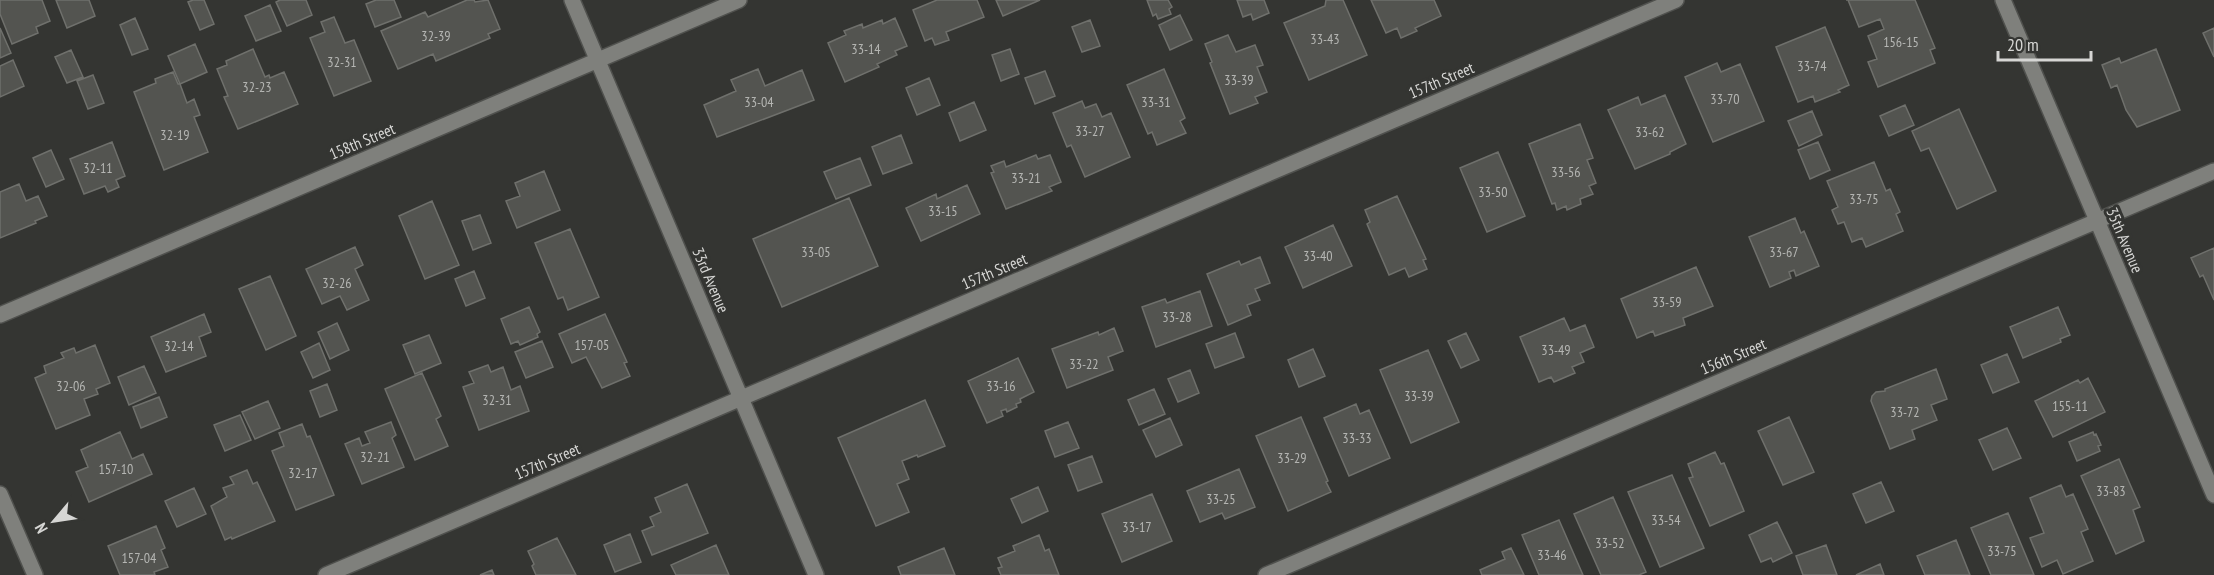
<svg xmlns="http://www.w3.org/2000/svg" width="2214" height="575" font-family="'PT Sans Narrow',sans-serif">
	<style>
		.building { fill: #535450; stroke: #6f706c; stroke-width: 1.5 }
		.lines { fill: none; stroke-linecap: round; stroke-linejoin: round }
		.street-casing { stroke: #50514e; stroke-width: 18 }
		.secondary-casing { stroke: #50514e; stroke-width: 18 }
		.street { stroke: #7f807c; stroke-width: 15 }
		.secondary { stroke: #7f807c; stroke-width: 15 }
		.labels { text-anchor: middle; stroke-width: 6; stroke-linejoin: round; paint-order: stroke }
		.number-label { font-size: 14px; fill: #b5b6b3 }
		.street-label { font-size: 16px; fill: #d6d6d4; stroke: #343532 }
	</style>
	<rect width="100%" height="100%" fill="#343532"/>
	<path class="building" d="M0,0H42L50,21L36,27L38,33L12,44L0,14Z
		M56,0H89L95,16L67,28Z
		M193,0H204L214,24L200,30L188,2Z
		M280,0H306L312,15L287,26L276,2Z
		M376,0H394L401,17L375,27L366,4Z
		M467,0H474L475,2L488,0L500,29L488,34L490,38L436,61L433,54L398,69L381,31L425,12L428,17Z
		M937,0H977L984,17L946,32L949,40L935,45L932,38L925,41L913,10Z
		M996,0H1040L1003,16Z
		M1147,0H1168L1172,7L1169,9L1171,14L1158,19L1156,14L1153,16Z
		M1237,0H1264L1269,13L1253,20L1251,14L1243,17Z
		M1326,0H1343L1367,55L1309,80L1284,23L1325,6Z
		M1371,0H1434L1441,16L1415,28L1417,31L1401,38L1397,28L1386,33Z
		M1846,0H1915L1935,48L1930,50L1935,63L1878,87L1868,62L1877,59L1868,36L1884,29L1880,19L1859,27L1848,0Z
		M270,5L281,31L256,41L245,16Z
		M1180,15L1192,40L1170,50L1159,25Z
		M334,17L345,43L354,40L371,81L334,96L310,38L325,32L321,22Z
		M135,18L148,49L132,55L120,25Z
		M895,18L907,46L895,51L897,55L877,64L879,67L845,82L828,43L846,35L844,31L862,24L863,28L882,20L883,24Z
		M1090,20L1100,46L1082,52L1072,27Z
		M1825,27L1849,85L1838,90L1840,92L1815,102L1813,96L1798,102L1776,47Z
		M0,28L11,53L0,58Z
		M2214,28V57L2203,33Z
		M1228,35L1236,52L1255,45L1263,65L1257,67L1267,92L1255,97L1258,103L1230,114L1210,63L1212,62L1205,44Z
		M195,44L207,72L180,84L168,56Z
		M253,49L265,77L269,75L270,78L284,72L298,104L238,129L224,97L228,96L217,69L227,65L226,61Z
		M1010,49L1019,74L1001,81L992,55Z
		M2156,49L2180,110L2137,127L2126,110L2117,85L2111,88L2102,65L2119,58L2121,63Z
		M71,50L83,77L67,83L55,57Z
		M13,60L24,86L0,97V66Z
		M1717,63L1721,72L1740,64L1764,121L1713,142L1685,77Z
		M758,69L765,86L802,70L814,100L717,137L704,105L736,91L731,80Z
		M1164,69L1185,118L1180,121L1186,133L1157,145L1152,132L1148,134L1127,85Z
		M1045,71L1055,96L1035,104L1025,78Z
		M173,72L178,84H180L187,103L194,99L200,115L194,117L208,152L164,170L134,92L156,83L155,79Z
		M93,75L104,103L88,109L77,81Z
		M929,78L940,105L917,115L906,88Z
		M1665,95L1686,144L1670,152V154L1635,169L1608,110L1638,97L1641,105Z
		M1082,101L1085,108L1096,104L1102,117L1111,113L1130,157L1085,177L1071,145L1067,147L1053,113Z
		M974,102L986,130L960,141L949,113Z
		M1905,105L1914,125L1889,136L1880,116Z
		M1959,109L1996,191L1957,209L1929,148L1921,151L1912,131Z
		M1812,111L1822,135L1799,146L1788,121Z
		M1580,124L1593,158L1587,160L1596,183L1589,186L1593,194L1580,199L1581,204L1567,210L1566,206L1557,210L1555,203L1552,204L1529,144Z
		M901,135L912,163L883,174L872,147Z
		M112,142L125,176L116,180L119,187L108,192L105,186L84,194L70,159Z
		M1818,142L1830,170L1810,179L1798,150Z
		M51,150L64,179L46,187L33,158Z
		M1498,152L1525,216L1487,232L1460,168Z
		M1036,155L1038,159L1050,155L1061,182L1049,187L1052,191L1006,209L991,173L994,172L991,166L1004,161L1006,167Z
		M860,158L871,185L836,199L824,172Z
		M1874,162L1886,191L1890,189L1900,212L1896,214L1903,231L1866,247L1862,238L1852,242L1844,222L1838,224L1832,210L1838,207L1827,181Z
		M544,171L560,210L517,228L506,201L520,196L515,183Z
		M19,184L26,201L38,196L47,216L35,221L36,223L0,238V192Z
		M967,185L980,214L921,241L906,208L936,194L937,199Z
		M1397,196L1426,259L1423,260L1427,269L1409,277L1405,268L1389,275L1367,224L1370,222L1365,210Z
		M849,198L878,266L782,307L753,239Z
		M432,201L459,265L425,279L399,216Z
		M480,215L491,243L473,250L462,221Z
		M1795,218L1801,233L1804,231L1819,266L1796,276L1794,270L1789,272L1791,278L1770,287L1749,237Z
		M1333,225L1352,266L1303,288L1285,247Z
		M570,229L599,297L568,310L563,297L558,299L535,243Z
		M355,247L363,265L355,269L369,300L347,310L340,296L322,304L306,269Z
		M2214,248V300L2203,275L2200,277L2191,258Z
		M1260,257L1270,283L1255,289L1260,300L1247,305L1251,315L1228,325L1207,274L1239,261L1241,265Z
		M1696,267L1713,306L1683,318L1685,325L1655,336L1653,331L1637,338L1621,299Z
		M474,271L485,298L466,306L455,279Z
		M270,276L296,336L266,350L239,289Z
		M1200,291L1212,326L1156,347L1142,307L1165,299L1167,303Z
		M529,307L540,332L537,334L538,337L520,345L518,341L511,344L501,319Z
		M2058,307L2070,335L2060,339L2061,342L2023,358L2010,327Z
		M204,314L211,332L199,337L206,356L166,372L151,337Z
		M605,314L627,362L624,363L630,376L602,388L586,357L572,363L559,334Z
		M1564,318L1570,331L1585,325L1594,347L1580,353L1584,362L1572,367L1575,373L1554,382L1551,377L1539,382L1520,337Z
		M337,323L349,350L330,359L318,332Z
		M1114,328L1123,351L1108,357L1113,370L1067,388L1052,349L1098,332L1099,335Z
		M1235,333L1244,357L1215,368L1206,344Z
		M1466,333L1479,360L1461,368L1448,341Z
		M429,335L441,363L415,374L403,345Z
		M542,341L553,367L526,378L515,352Z
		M319,343L330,370L313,378L301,352Z
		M95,345L110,383L96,389L98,394L84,399L90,415L56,429L35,378L46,373L44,366L64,358L61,353L74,348L76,353Z
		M1313,349L1325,376L1299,387L1288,360Z
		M1428,350L1459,422L1411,443L1380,370Z
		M2007,354L2019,382L1993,393L1981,365Z
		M1018,358L1034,392L1020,399L1021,402L1016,404L1017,407L1007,412L1006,409L1001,411L1003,416L987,423L968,381Z
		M488,365L491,372L503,367L511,390L520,386L529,411L479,430L463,387L474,383L469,372Z
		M144,366L156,393L129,405L118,377Z
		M1936,369L1947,399L1931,405L1937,420L1912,430L1915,439L1890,449L1871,401L1872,396L1876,392L1885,391V389Z
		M1190,370L1199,393L1178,402L1168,379Z
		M422,373L441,416L436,419L448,446L415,460L385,389Z
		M2088,378L2105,412L2053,437L2035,401L2078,380L2080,383Z
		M327,384L337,410L320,417L310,391Z
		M1154,389L1165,414L1139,425L1128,400Z
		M159,397L167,417L141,428L133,407Z
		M925,400L945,446L918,457L917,455L902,461L909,479L897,484L909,512L876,526L838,438Z
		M268,401L280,428L255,439L242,412Z
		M1356,404L1360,414L1369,410L1390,458L1349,476L1324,418Z
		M240,415L251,440L225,451L214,425Z
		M1301,417L1328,481L1326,482L1331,492L1288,511L1256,436Z
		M1789,417L1814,472L1783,485L1758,431Z
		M1170,418L1182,445L1156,457L1143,430Z
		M391,422L396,435L392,438L404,467L362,484L345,444L359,438L362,446L370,443L365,432Z
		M1068,422L1079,448L1055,457L1045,431Z
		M302,424L307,437L310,436L334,495L296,510L272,451L284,446L279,433Z
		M2007,428L2021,458L1993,470L1979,440Z
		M120,432L132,459L143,454L152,474L89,502L76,472L88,467L81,450Z
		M2093,432L2094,435L2096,434L2101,445L2098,446L2100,451L2077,461L2069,442Z
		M1715,452L1721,464L1724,463L1744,511L1710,526L1689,478L1693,477L1688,464Z
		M1092,456L1102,482L1078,491L1068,465Z
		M2119,459L2140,507L2133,510L2144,541L2116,554L2081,476Z
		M1239,469L1255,507L1225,519L1222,513L1200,522L1187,491Z
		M247,470L253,484L257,482L275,521L232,539L231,537L225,540L211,506L227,497L223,488L234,484L230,477Z
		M1672,475L1704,548L1660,567L1628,492Z
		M1881,482L1894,511L1866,523L1853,494Z
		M687,484L708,533L652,555L642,531L654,526L650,517L661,512L655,498Z
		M2061,485L2066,497L2073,494L2088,529L2081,532L2093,561L2063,574L2057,560L2042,567L2030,538L2044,533L2030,498Z
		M1038,487L1048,511L1022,523L1011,499Z
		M194,488L206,514L177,527L165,501Z
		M1152,494L1172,541L1122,562L1102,514Z
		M1613,497L1646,572L1639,575H1601L1574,514Z
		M2008,513L2034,575H1991L1971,528Z
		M1559,520L1583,575H1539L1522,535Z
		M1777,522L1792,553L1773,562L1771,558L1761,562L1749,535Z
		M156,526L165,548L161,550L168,567L154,572L155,575H120L108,546Z
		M630,534L641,562L615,572L604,545Z
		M1039,535L1045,551L1049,549L1059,575H1001L998,568L1002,567L998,558L1015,551L1013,546Z
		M557,538L576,575H536L532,566L534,564L528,551Z
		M1956,540L1970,575H1925L1917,556Z
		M716,545L729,575H676L671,565Z
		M1826,545L1837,575H1803L1796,556Z
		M944,548L955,575H901L898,567Z
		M1511,548L1524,575H1482L1480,570L1505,559L1502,552Z
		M1880,564L1884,575H1856Z
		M492,570L494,575H480Z"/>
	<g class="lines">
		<defs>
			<path id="street" d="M572,0L816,575
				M2003,0L2214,495
				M0,315L739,0
				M326,575L1676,0
				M1266,575L2214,171"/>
			<path id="secondary" d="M0,494L35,575"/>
		</defs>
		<use href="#street" class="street-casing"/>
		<use href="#secondary" class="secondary-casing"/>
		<use href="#street" class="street"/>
		<use href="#secondary" class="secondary"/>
	</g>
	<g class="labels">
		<g class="number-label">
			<text x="436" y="41">32-39</text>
			<text x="1325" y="44">33-43</text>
			<text x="1901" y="47">156-15</text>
			<text x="866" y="54">33-14</text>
			<text x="342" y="67">32-31</text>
			<text x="1812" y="71">33-74</text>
			<text x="1239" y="85">33-39</text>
			<text x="257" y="92">32-23</text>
			<text x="1725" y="104">33-70</text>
			<text x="759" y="107">33-04</text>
			<text x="1156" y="107">33-31</text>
			<text x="1090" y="136">33-27</text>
			<text x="1650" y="137">33-62</text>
			<text x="175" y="140">32-19</text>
			<text x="98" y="173">32-11</text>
			<text x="1566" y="177">33-56</text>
			<text x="1026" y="183">33-21</text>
			<text x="1493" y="197">33-50</text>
			<text x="1864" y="204">33-75</text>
			<text x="943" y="216">33-15</text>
			<text x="816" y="257">33-05</text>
			<text x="1784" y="257">33-67</text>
			<text x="1318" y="261">33-40</text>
			<text x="337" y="288">32-26</text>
			<text x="1667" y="307">33-59</text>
			<text x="1177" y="322">33-28</text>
			<text x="592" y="350">157-05</text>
			<text x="179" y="351">32-14</text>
			<text x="1556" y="355">33-49</text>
			<text x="1084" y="369">33-22</text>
			<text x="71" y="391">32-06</text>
			<text x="1001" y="391">33-16</text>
			<text x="1419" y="401">33-39</text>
			<text x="497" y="405">32-31</text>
			<text x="2070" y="411">155-11</text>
			<text x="1905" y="417">33-72</text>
			<text x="1357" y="443">33-33</text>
			<text x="375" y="462">32-21</text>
			<text x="1292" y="463">33-29</text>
			<text x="116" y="474">157-10</text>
			<text x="303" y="478">32-17</text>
			<text x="2111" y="496">33-83</text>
			<text x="1221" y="504">33-25</text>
			<text x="1666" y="525">33-54</text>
			<text x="1137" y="532">33-17</text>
			<text x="1610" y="548">33-52</text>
			<text x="2002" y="556">33-75</text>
			<text x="1552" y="560">33-46</text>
			<text x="139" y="563">157-04</text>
		</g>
		<g class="street-label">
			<text transform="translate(1441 80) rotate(-23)" y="6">157th Street</text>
			<text transform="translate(362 141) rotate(-23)" y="6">158th Street</text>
			<text transform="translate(2125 240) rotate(67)" y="6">35th Avenue</text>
			<text transform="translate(994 271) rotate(-23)" y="6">157th Street</text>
			<text transform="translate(711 280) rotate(67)" y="6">33rd Avenue</text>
			<text transform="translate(1733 356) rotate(-23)" y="6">156th Street</text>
			<text transform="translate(547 461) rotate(-23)" y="6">157th Street</text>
		</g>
	</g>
	<g transform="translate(54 521) rotate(241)" stroke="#343532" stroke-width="4.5" paint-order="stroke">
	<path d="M0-4.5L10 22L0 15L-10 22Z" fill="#d6d6d4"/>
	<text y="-9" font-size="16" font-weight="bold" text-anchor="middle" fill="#d6d6d4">N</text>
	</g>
	<path d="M1998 51v9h93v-9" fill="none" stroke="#d6d6d4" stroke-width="3"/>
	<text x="2007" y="51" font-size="18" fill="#d6d6d4" stroke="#343532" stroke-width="4.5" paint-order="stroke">20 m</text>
</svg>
